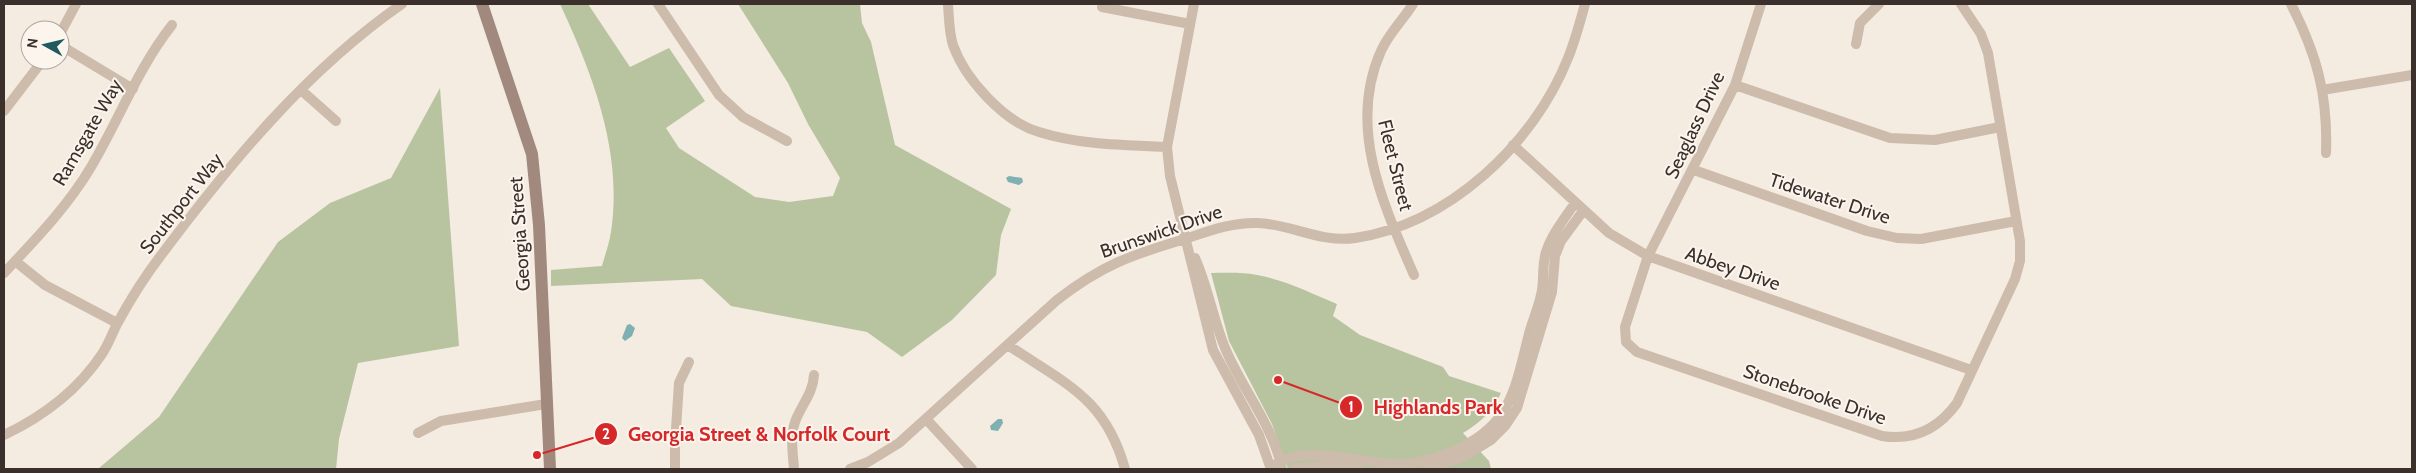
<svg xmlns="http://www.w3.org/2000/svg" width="2416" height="473" font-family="Cabin,sans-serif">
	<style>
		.green { fill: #b8c4a0 }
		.water { fill: #7fb0b2 }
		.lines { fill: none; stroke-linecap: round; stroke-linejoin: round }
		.street { stroke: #cdbbac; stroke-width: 10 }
		.secondary { stroke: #a18a7d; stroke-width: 12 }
		.labels { text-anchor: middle; stroke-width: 4; stroke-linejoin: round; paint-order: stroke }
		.street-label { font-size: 19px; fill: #3b302b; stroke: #fbf5ee }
		.leader { fill: none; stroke: #d62828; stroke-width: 2 }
		.callout-dot { fill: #d62828; stroke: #fbf5ee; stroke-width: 2 }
		.mark-label { font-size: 15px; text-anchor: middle; font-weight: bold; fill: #fff }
		.callout-label { font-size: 20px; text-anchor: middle; font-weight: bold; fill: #d62828; stroke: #fbf5ee; stroke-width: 4; stroke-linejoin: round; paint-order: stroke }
	</style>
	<rect width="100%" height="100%" fill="#f4ebe1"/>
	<path class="green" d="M560,4H588L630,67L669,48L705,101L666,128L679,148L755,197L789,202L833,196L840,178L808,124L788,83L738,4H860L862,23L871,42L895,145L1011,209L1001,235L996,275L952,320L902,357L867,332L731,306L702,279L551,286V270L602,266C605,255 609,244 611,232C623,152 593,75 560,4Z
		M440,88L459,346L358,363L339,439L336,469H98L159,417L278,242L330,203L391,178Z
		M1211,273C1226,273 1242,272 1257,275C1285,280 1311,293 1337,304L1333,316L1360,335L1443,367L1449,376L1501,393C1492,412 1481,422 1463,433L1489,461L1491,469H1288L1272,424L1229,341Z"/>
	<path class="water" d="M1009,176L1022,178L1023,182L1019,185L1008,182L1006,178Z
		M630,324L635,328L632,336L625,341L622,338L627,325Z
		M998,419H1002L1003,423L998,431L991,430L990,426Z"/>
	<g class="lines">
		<path class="street" d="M658,4L719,95L743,117L787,141
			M948,4C949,17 949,33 953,45C965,79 1004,122 1039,132C1080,145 1125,145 1167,147
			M1194,4L1167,147L1170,176L1213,350L1259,435L1271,469
			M1413,4C1403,20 1389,33 1381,51C1347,127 1383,204 1414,275
			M1761,4L1735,85L1648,256L1625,327L1626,342L1637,352L1882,436C1914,441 1939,428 1957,403L2015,279L2020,261V241L1988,53L1981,34L1961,4
			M2291,4C2317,55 2328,95 2326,153
			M1102,7L1190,24
			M60,34L76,4
			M1856,44L1860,23L1879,4
			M60,45L133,89
			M1735,85L1890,138L1935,140L2000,127
			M301,90L336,121
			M2322,90L2412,75
			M4,111L43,60
			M1513,145L1609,233L1648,256L1971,370
			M1694,170L1867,231L1897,238L1921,239L2016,221
			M1195,258C1208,287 1213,319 1225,348C1242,389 1273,425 1282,469
			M15,261L45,285L117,323
			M4,273C35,240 68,206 91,167C119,120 138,68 172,25
			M1008,345C1065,384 1105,397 1125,469
			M927,420L972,469
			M418,433L441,421L546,404
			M4,435C42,417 78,390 102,354C108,345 112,334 117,324C130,300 145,276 162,254C231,162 307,70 402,4
			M1271,468C1298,443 1356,461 1389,464C1426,466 1474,448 1498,419C1517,395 1522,359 1530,330C1534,317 1540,303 1542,290C1544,277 1542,265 1546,252C1552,234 1564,219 1575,203
			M675,469V444L679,383L689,362
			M794,469C793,454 790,437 795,422C801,405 813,394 814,375
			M850,469L868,462L899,443L1057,300C1102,265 1131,255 1185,239C1209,231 1232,222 1258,223C1291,224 1320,243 1355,238C1449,224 1534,144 1568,58C1575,41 1580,22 1585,4
			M1294,469L1330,465L1359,469
			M1426,469L1463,457L1491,440L1505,426L1517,408L1552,292L1555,256L1561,241L1583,211"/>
		<path class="secondary" d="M482,4L532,154L539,225L550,469"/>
	</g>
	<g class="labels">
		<g class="street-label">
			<text transform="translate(1694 125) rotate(-65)" y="7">Seaglass Drive</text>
			<text transform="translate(87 132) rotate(-60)" y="7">Ramsgate Way</text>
			<text transform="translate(1396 165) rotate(76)" y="7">Fleet Street</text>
			<text transform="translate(1830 198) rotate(18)" y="7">Tidewater Drive</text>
			<text transform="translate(181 203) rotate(-52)" y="7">Southport Way</text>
			<text transform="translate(1161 231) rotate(-19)" y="7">Brunswick Drive</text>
			<text transform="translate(519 234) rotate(-94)" y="7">Georgia Street</text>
			<text transform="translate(1733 268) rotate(19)" y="7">Abbey Drive</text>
			<text transform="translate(1815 394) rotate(19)" y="7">Stonebrooke Drive</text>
		</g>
	</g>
	<path class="leader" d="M1278 380L1351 407M537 455L606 434"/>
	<g class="callout-dot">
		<circle cx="1278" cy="380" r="5"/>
		<circle cx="537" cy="455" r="5"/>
		<circle cx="1351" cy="407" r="12"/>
		<circle cx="606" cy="434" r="12"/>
	</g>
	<g class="mark-label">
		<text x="1351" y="412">1</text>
		<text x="606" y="439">2</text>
	</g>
	<g class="callout-label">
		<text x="1438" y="414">Highlands Park</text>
		<text x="759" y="441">Georgia Street &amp; Norfolk Court</text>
	</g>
	<rect width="2416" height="473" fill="none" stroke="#3b302b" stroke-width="10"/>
	<g transform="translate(45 45) rotate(278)"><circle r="24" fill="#fbf5ee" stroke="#aea6a0"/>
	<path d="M0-4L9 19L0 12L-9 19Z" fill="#1f5a5e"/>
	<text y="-8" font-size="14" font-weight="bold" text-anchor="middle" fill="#3b302b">N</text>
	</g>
</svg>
